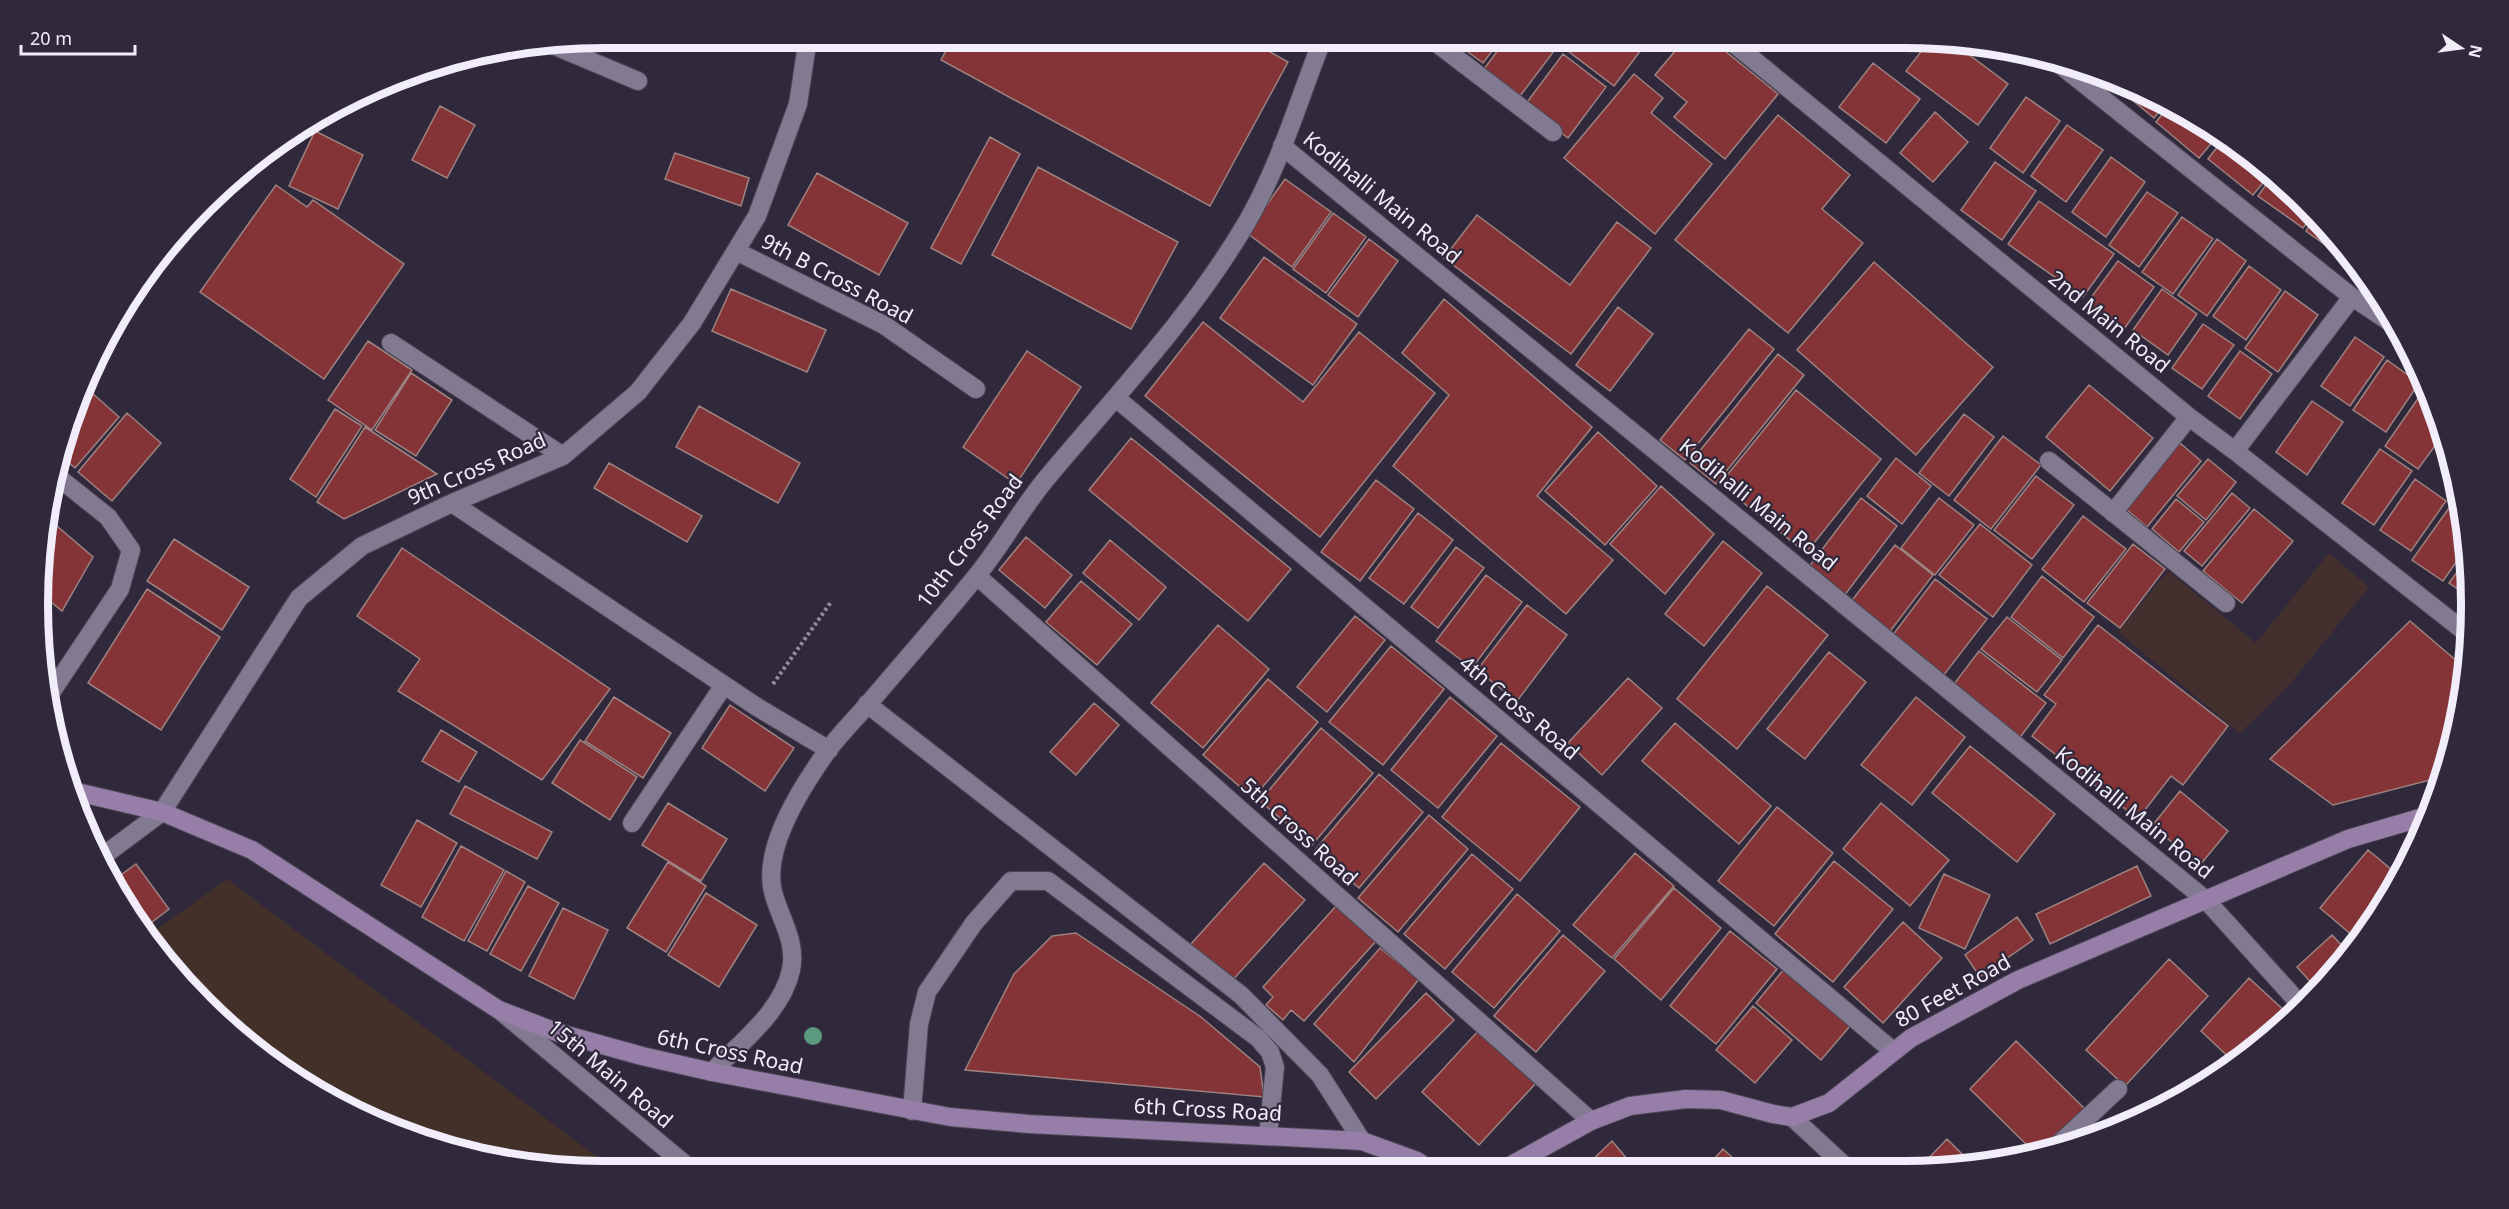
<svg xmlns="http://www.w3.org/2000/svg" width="2509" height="1209" font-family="'Noto Sans',sans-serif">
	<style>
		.commercial { fill: #432f2e }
		.industrial { fill: #423029 }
		.building { fill: #843437; stroke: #9d8281; stroke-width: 1.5 }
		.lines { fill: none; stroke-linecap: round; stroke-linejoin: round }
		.street-casing { stroke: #4c4756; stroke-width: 20 }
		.secondary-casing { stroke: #4c4756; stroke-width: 20 }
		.path { stroke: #928d9d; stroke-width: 4; stroke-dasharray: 3 3; stroke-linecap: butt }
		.street { stroke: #817a90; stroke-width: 18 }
		.secondary { stroke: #977ea8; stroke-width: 18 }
		.tree { fill: #599a81 }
		.labels { text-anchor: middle; stroke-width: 4.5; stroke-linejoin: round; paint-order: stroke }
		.street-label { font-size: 21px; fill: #f1edfa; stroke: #30293c }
		.rim { fill: none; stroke: #f1edfa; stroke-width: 8 }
	</style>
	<rect width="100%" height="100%" fill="#30293c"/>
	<path class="commercial" d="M2329,553L2369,587L2290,684L2240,733L2118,632L2168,571L2256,643Z"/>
	<path class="industrial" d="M227,879L616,1171L494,1161L387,1128L290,1076L204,1006L152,933Z"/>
	<path class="building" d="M922,38H938L936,43Z
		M953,38H1271L1265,49L1288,62L1210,206L941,60Z
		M1449,38H1502L1483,63Z
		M1507,38L1563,39L1520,96L1484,69Z
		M1570,38H1650L1614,86L1564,48Z
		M1686,38H1709L1778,94L1725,159L1674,117L1687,102L1655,75Z
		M1930,40L1952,42L2008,84L1978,125L1906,71Z
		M1563,54L1606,87L1568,138L1525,105Z
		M1873,63L1920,99L1886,143L1839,107Z
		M1634,74L1663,98L1651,113L1712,164L1655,234L1564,158Z
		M2110,77L2122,81L2165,104L2154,118L2108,80Z
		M2026,97L2060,121L2023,173L1990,148Z
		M440,106L475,125L447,178L412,160Z
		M2169,106L2220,133L2199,158L2156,122Z
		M1935,112L1968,142L1933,182L1900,153Z
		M1778,115L1850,175L1822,209L1863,243L1788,333L1675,240Z
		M2067,125L2103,150L2066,202L2031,176Z
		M315,131L363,155L338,209L289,186Z
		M2223,136L2267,172L2264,176L2267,178L2253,195L2208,159L2222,141L2220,139Z
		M990,137L1020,154L961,264L931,248Z
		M675,153L749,178L741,206L665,179Z
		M2111,157L2145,182L2106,237L2072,212Z
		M1995,162L2036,191L2002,240L1961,210Z
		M1038,167L1178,242L1131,329L992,255Z
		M817,173L908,223L879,275L788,225Z
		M2272,176L2306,204L2314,214L2303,228L2258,196Z
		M1285,179L1331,212L1292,267L1247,233Z
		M276,185L307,207L313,200L404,264L324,379L200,292Z
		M2147,192L2178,213L2139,267L2109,245Z
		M2039,201L2114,254L2083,297L2008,244Z
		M1333,213L1366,237L1326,293L1293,269Z
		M1477,215L1570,285L1617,222L1651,248L1571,354L1444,258Z
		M2316,216L2352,261L2350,263L2306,231Z
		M2182,217L2213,239L2173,294L2142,272Z
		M1369,239L1398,261L1358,317L1328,295Z
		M2217,239L2246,261L2207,316L2178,295Z
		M1264,257L1357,324L1313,385L1220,318Z
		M2118,261L2154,287L2124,329L2087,303Z
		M1874,262L1993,367L1916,455L1797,350Z
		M2249,266L2281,290L2246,340L2213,316Z
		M731,289L826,330L807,372L712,331Z
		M2162,289L2197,314L2168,355L2133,330Z
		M2285,291L2318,315L2278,372L2245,348Z
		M1444,299L1592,427L1537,496L1613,560L1566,614L1393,466L1449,395L1402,353Z
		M1618,307L1653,334L1610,391L1576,365Z
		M1203,322L1303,402L1359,332L1435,393L1320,537L1145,396Z
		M2203,324L2234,345L2202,389L2172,368Z
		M1749,329L1774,349L1685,460L1660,440Z
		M2355,337L2384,357L2350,406L2321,386Z
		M368,341L412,370L372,430L328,400Z
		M1027,351L1081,387L1016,484L963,447Z
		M2240,351L2272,374L2240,419L2208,396Z
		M1778,354L1804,375L1716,484L1690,463Z
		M2387,360L2419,383L2386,432L2353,410Z
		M411,373L452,400L416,456L375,430Z
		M82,384L119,417L75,468L60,455Z
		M2089,385L2153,438L2110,491L2046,437Z
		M2426,387L2443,435L2418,469L2385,446Z
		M1796,390L1881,459L1806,553L1720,484Z
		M2312,401L2343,422L2307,475L2276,452Z
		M699,406L800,463L778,503L676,447Z
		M335,409L362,426L316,497L290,479Z
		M127,413L161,443L112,501L78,472Z
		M1964,414L1994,437L1949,496L1919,473Z
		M365,427L437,474L344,519L317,502Z
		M1598,432L1657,486L1605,545L1545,491Z
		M2003,436L2041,465L1991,529L1954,500Z
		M1131,438L1291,569L1248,621L1089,490Z
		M2180,443L2201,461L2147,527L2126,509Z
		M2380,449L2412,471L2374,525L2342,503Z
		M1896,458L1931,486L1902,524L1867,496Z
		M2208,459L2236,482L2206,520L2177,496Z
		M609,463L702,516L687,542L594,488Z
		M2036,476L2074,505L2032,559L1994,530Z
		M2415,479L2446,501L2411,551L2380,530Z
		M1376,480L1414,509L1360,581L1321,552Z
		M1661,486L1714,534L1665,594L1610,544Z
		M2459,490L2461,494L2462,509L2451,501Z
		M2232,493L2250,508L2202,566L2184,551Z
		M1861,498L1897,526L1844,596L1808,568Z
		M1939,498L1974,525L1935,575L1901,548Z
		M2176,499L2204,522L2179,552L2152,529Z
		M2449,508L2463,518L2466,548L2443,581L2412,560Z
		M2254,509L2293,541L2242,603L2203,571Z
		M1418,513L1453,540L1404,604L1369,578Z
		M2083,516L2126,549L2084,602L2042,569Z
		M50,520L93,557L62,611L45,597L48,522Z
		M1980,524L2032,565L1993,617L1939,575Z
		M1026,537L1072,575L1045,608L999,570Z
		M174,539L249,587L222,630L147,581Z
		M1110,540L1166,587L1139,620L1083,573Z
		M1723,541L1762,573L1704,646L1665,614Z
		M2133,544L2165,569L2120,628L2087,603Z
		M1895,545L1933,575L1888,634L1850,603Z
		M1456,547L1484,568L1438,628L1411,607Z
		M402,548L610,689L542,780L398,691L420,659L357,616Z
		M2467,558L2471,598L2449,583Z
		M1486,575L1522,602L1472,668L1436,641Z
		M2042,576L2094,617L2063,658L2011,617Z
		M1935,579L1987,619L1943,676L1892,636Z
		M1081,581L1132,624L1097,665L1046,622Z
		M1767,586L1828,635L1737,749L1677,699Z
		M147,589L220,637L161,730L88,683Z
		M1527,605L1567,635L1517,701L1477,670Z
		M1355,616L1385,640L1327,712L1297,687Z
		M2007,617L2062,660L2037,692L1981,649Z
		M2410,621L2465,668L2461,715L2442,777L2333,805L2270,759Z
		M1218,625L1269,669L1203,748L1151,703Z
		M2098,625L2228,726L2183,785L2171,776L2138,819L2032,736L2056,704L2044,695Z
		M1391,646L1444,689L1383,765L1329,722Z
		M1979,651L2046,703L2018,740L1951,688Z
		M1829,652L1866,682L1805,759L1767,729Z
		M1628,678L1662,708L1602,775L1568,743Z
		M1268,679L1318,722L1253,798L1203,755Z
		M614,697L671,733L643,778L585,741Z
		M1450,697L1497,736L1438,808L1391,770Z
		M1916,697L1965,737L1912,805L1861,765Z
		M1094,703L1119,725L1076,775L1050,752Z
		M730,705L794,748L765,791L702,748Z
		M1675,723L1771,806L1739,844L1642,761Z
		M1321,728L1373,773L1312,845L1260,801Z
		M441,730L477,752L459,782L422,761Z
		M580,740L637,777L610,820L552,783Z
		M1501,743L1580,807L1520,881L1442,817Z
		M1970,746L2055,814L2017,862L1932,793Z
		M1379,774L1423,812L1359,888L1315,850Z
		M465,786L552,832L537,859L450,814Z
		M2180,791L2228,831L2200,865L2152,826Z
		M668,803L727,839L701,881L642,845Z
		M1881,803L1949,860L1910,906L1843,849Z
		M1777,807L1833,853L1774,926L1718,881Z
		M1429,815L1468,849L1398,932L1358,898Z
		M417,820L457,843L421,907L381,885Z
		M461,846L504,870L464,941L422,917Z
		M2368,850L2398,875L2359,941L2320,908Z
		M1635,853L1674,886L1612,958L1573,925Z
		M1472,854L1513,889L1445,969L1404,934Z
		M1834,861L1893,909L1833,982L1775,934Z
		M668,862L706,886L666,952L627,928Z
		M1264,863L1305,900L1230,983L1190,945Z
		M136,864L169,909L147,926L114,880Z
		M2137,866L2151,896L2050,944L2036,914Z
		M506,871L525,882L487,951L468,941Z
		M1944,874L1990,895L1965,949L1919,928Z
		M528,886L559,903L521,971L490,954Z
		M1674,888L1721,928L1661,1000L1614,959Z
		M706,893L757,925L719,987L668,955Z
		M1517,894L1560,931L1494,1008L1452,972Z
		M1336,906L1377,940L1304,1021L1291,1010L1283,1020L1266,1005L1273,997L1263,987Z
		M563,908L608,930L574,999L529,976Z
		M2017,917L2033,940L1980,977L1965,955Z
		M1903,922L1942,958L1883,1023L1844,987Z
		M1730,931L1777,969L1716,1044L1670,1006Z
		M1076,933L1201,1017L1260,1067L1264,1097L965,1070L1014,974L1052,936Z
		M1563,935L1605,971L1536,1052L1494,1016Z
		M2332,935L2350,954L2316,988L2297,967Z
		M1380,948L1419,979L1354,1062L1314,1024Z
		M2169,959L2208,996L2125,1086L2086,1050Z
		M1784,969L1850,1026L1821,1060L1756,1003Z
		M2249,978L2288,1014L2250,1054L2235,1063L2201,1031Z
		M1426,993L1454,1020L1376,1099L1349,1072Z
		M1753,1006L1792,1040L1755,1083L1716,1050Z
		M1479,1030L1536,1083L1479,1145L1422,1092Z
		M2016,1041L2085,1109L2047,1148L2034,1152L1970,1089Z
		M1947,1139L1975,1167H1920Z
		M1612,1141L1633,1166L1638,1162L1644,1168H1584Z
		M1723,1149L1743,1167L1706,1168Z
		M1821,1158L1831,1167H1812Z"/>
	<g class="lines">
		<defs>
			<path id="street" d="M1430,38L1553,132
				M1727,38L2189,417L2235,451L2469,635
				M555,46L638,81
				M2054,60L2352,297L2396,326
				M1282,146L2206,900L2300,1004
				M736,251L884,325L976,389
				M391,343L563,456
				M1116,398L1893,1051
				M2235,451L2352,297
				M2049,461L2226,603
				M452,503L757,707L829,750
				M2113,513L2189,417
				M977,576L1591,1121
				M48,697L120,589L131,550L108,517L54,474
				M867,704L1241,995L1320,1075L1362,1141
				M632,823L724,685
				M99,859L162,812L299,598L362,546L452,503L563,456L638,392L692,323L757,216L798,104L808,38
				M503,1013L693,1171
				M712,1072C740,1043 782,1012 791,970C797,941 780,919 773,892C762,847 803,785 828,750C840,734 856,718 869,703C904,662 940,621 974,579C1002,546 1022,506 1051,473C1119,392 1193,314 1247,222C1280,165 1299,99 1323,38
				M912,1111L919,1024L927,992L974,923L1011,881H1048L1258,1038L1270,1052L1275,1067L1268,1136
				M1792,1117L1846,1167
				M2058,1145L2118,1089"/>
			<path id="secondary" d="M77,792L162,812L252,850L499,1010L559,1033L642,1056L712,1072L950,1117L1029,1124L1362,1141L1417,1161L1429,1169
				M1506,1168L1591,1121L1630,1106L1686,1099L1721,1100L1773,1114L1792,1117L1829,1103L1911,1038L2018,980L2348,839L2430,815"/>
		</defs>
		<use href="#street" class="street-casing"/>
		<use href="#secondary" class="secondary-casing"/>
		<path class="path" d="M773,684L831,602"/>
		<use href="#street" class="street"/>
		<use href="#secondary" class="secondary"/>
	</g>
	<circle class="tree" cx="813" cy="1036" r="9"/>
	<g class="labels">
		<g class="street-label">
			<text transform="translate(1382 198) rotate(39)" y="7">Kodihalli Main Road</text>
			<text transform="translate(837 279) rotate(28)" y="7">9th B Cross Road</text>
			<text transform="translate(2109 322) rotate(39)" y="7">2nd Main Road</text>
			<text transform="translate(477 469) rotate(-24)" y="7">9th Cross Road</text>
			<text transform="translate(1758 505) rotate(39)" y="7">Kodihalli Main Road</text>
			<text transform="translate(970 541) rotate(-53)" y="7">10th Cross Road</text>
			<text transform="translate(1519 708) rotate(40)" y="7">4th Cross Road</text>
			<text transform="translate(2134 813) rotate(39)" y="7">Kodihalli Main Road</text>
			<text transform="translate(1299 832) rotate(42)" y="7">5th Cross Road</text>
			<text transform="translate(1953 991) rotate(-29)" y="7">80 Feet Road</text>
			<text transform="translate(730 1052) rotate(12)" y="7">6th Cross Road</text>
			<text transform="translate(610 1074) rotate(40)" y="7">15th Main Road</text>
			<text transform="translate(1208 1110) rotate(3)" y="7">6th Cross Road</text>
		</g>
	</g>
	<path d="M0 0H2509V1209H0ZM604 48H1905A556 556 0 0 1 2461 604V605A556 556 0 0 1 1905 1161H604A556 556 0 0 1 48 605V604A556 556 0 0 1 604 48Z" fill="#30293c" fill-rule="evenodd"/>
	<path class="rim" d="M604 48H1905A556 556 0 0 1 2461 604V605A556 556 0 0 1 1905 1161H604A556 556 0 0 1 48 605V604A556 556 0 0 1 604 48Z"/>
	<g transform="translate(2461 48) rotate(103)" stroke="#30293c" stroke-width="4.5" paint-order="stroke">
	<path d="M0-4.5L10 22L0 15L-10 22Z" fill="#f1edfa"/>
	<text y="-9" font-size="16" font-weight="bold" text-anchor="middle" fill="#f1edfa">N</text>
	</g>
	<path d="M21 45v9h114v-9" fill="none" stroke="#f1edfa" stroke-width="3"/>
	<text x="30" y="45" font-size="18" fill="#f1edfa" stroke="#30293c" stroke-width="4.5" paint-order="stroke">20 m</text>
</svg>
